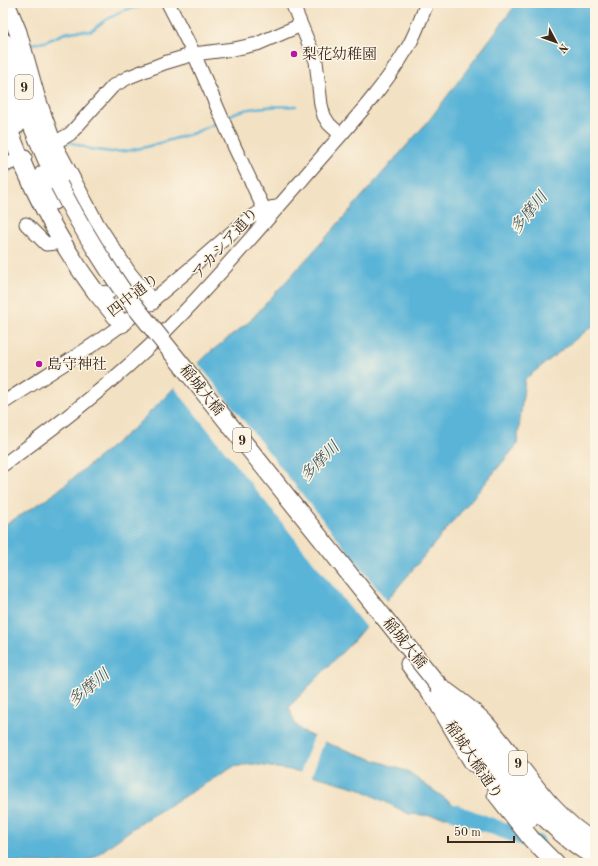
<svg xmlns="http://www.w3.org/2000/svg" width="598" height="866" font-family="'Old Standard TT','Noto Serif JP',serif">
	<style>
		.water { fill: #5ab4d7; stroke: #4a6f7a }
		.pier { fill: #f3e1c3 }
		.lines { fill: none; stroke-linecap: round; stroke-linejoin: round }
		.stream { stroke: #5ab4d7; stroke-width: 2.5 }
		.river { stroke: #5ab4d7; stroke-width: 16 }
		.minor-casing { stroke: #574537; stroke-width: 15 }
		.major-casing { stroke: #574537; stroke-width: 19 }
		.highway-casing { stroke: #574537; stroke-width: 21 }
		.minor { stroke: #fff; stroke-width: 13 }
		.major { stroke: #fff; stroke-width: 17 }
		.highway { stroke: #fff; stroke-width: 19 }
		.major-bridge-casing { stroke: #574537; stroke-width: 19; stroke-linecap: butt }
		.major-bridge { stroke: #fff; stroke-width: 17 }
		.poi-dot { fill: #b5179e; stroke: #fcf5e5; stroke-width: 1.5 }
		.labels { text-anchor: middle; stroke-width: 3; stroke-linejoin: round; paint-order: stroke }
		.shield { fill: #fcf5e5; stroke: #75675a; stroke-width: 1 }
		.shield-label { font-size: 14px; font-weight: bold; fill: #3b2a1e }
		.poi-label { font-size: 15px; fill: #3b2a1e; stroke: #fcf5e5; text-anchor: start }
		.street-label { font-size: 15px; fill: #3b2a1e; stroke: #fcf5e5 }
		.water-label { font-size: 16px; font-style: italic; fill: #465a5f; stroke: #fcf5e5 }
	</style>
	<rect width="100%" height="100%" fill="#fcf5e5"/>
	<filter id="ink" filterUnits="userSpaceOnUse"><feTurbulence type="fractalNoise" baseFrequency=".025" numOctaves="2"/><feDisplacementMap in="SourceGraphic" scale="8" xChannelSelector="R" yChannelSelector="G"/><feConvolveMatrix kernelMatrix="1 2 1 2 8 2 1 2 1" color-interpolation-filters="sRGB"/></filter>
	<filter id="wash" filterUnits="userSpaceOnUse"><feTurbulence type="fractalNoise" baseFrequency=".012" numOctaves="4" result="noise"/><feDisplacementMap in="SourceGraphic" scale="16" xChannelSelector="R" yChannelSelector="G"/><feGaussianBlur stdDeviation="0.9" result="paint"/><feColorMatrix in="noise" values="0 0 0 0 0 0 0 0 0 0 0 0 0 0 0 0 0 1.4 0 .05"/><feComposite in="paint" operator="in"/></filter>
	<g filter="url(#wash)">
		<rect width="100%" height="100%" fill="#f3e1c3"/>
		<path class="water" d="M517,3H595V324L525,379L517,445L353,641L289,707L295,724L303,732L329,744L406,771L474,819L409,814L358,788L297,771L251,764L233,767L143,821L86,863H3V526L50,497L134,428L209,353L249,322L321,243L430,119Z"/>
		<path class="pier" d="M197,362L388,602L366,628L173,386Z
			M314,735L325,740L311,777L300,774Z"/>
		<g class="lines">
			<path class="stream" d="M31,44L45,42L65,33L77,31H91L104,21L125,10L153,3
				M227,117C247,105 274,107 296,106
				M67,143L70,142L90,149L111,152L127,151L146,147L194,133L219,122
				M3,173L14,169"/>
			<path class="river" d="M454,812L537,843"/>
		</g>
	</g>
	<g filter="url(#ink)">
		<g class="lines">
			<defs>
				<path id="minor" d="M168,3L194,54L235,148L264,209
					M292,3L316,61L321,105L324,116L329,124L341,135
					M49,146L70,134L113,86L129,77L164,63L194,54L234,49L257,44L301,25
					M3,166L25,157
					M26,224L46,244L56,243L61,240
					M96,292L108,293L123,283L125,279
					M3,403C41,378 80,355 117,328C151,303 183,275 215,247C229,235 259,206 277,207
					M3,465C67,419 130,369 185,311C225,269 263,224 301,181C338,137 379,96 408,47C416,33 421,18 427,3"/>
				<path id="major" d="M6,3L18,32L36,96L53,144L96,225L128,274L151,302
					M3,41L26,112L47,161
					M3,87L17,125
					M3,113C25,176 55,237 95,291C104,302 113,313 122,324
					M45,150L59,185
					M43,174L54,201
					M409,664L437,702L473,763
					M446,691C460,701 474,711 486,724C521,763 549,816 595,842
					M496,794L532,840L555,863"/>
				<path id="highway" d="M439,686C461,716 483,745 506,773C533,805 559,836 595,856
					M466,750C487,772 507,796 529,818"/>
			</defs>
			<use href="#minor" class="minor-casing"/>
			<use href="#major" class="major-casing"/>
			<use href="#highway" class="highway-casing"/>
			<use href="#minor" class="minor"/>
			<use href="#major" class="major"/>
			<use href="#highway" class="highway"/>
			<defs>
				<path id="major-bridge" d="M59,185C79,224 100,258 125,294L439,686"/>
			</defs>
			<use href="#major-bridge" class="major-bridge-casing"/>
			<use href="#major-bridge" class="major-bridge"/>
		</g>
	</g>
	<g class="poi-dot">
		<circle cx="294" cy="54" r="4"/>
		<circle cx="39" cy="364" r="4"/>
	</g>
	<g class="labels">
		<g class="shield">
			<rect x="15" y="75" width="18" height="24" rx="3"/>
			<rect x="233" y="428" width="18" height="24" rx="3"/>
			<rect x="509" y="751" width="18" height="24" rx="3"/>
		</g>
		<g class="shield-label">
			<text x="24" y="92">9</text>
			<text x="242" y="445">9</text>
			<text x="518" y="768">9</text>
		</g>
		<g class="poi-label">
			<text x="302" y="59">梨花幼稚園</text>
			<text x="47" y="369">島守神社</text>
		</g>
		<g class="street-label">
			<text transform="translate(225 243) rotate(-48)" y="5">アカシア通り</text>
			<text transform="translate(133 295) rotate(-38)" y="5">四中通り</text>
			<text transform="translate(202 390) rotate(51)" y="5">稲城大橋</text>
			<text transform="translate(405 643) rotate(51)" y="5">稲城大橋</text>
			<text transform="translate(474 760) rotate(56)" y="5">稲城大橋通り</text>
		</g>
		<g class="water-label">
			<text transform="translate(528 212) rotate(-51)" y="6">多摩川</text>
			<text transform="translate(319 461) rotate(-46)" y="6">多摩川</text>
			<text transform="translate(88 687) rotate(-40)" y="6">多摩川</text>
		</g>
	</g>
	<rect width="598" height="866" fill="none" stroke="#fcf5e5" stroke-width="16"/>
	<g transform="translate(556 42) rotate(131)" stroke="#fcf5e5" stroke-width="3" paint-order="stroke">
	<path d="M0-3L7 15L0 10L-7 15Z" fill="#3b2a1e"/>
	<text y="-6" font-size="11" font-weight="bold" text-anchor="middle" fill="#3b2a1e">N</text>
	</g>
	<path d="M448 836v6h66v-6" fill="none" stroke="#3b2a1e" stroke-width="2"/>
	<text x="454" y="836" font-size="12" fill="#3b2a1e" stroke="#fcf5e5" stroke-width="3" paint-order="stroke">50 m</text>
</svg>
